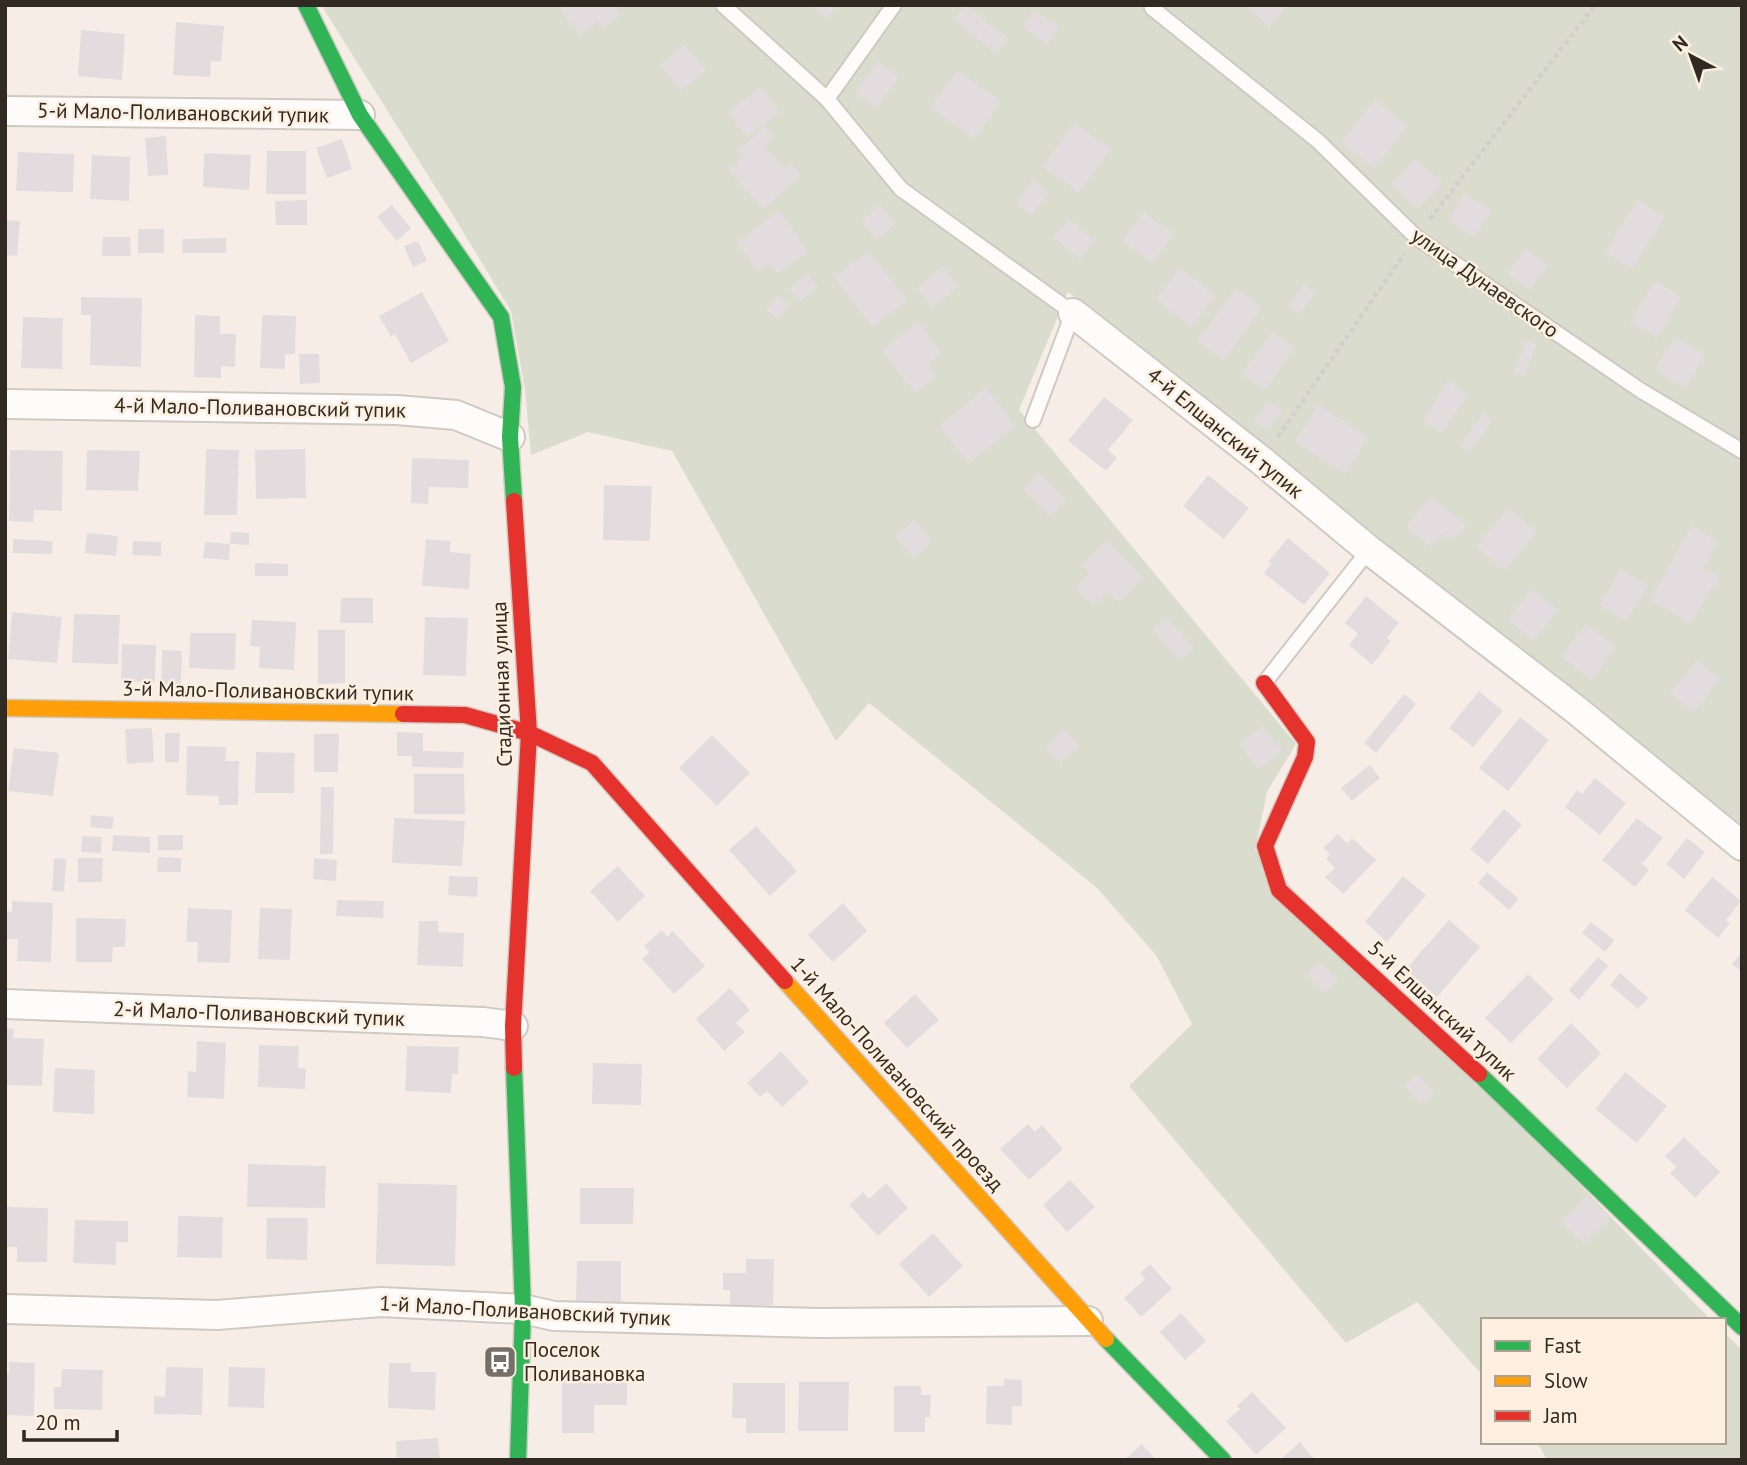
<svg xmlns="http://www.w3.org/2000/svg" width="1747" height="1465" font-family="'PT Sans',sans-serif">
	<style>
		.green { fill: #dadccd }
		.building { fill: #e3dcde }
		.lines { fill: none; stroke-linecap: round; stroke-linejoin: round }
		.lane-casing { stroke: #d0c9c2; stroke-width: 18 }
		.street-casing { stroke: #d0c9c2; stroke-width: 32 }
		.fast-casing { stroke: #d0c9c2; stroke-width: 19 }
		.slow-casing { stroke: #d0c9c2; stroke-width: 19 }
		.jam-casing { stroke: #d0c9c2; stroke-width: 19 }
		.path { stroke: #d3cfcc; stroke-width: 4.5; stroke-dasharray: 5 3.5; stroke-linecap: butt }
		.lane { stroke: #fefcfb; stroke-width: 14 }
		.street { stroke: #fefcfb; stroke-width: 28 }
		.fast { stroke: #30b455; stroke-width: 16 }
		.slow { stroke: #ff9f0a; stroke-width: 16 }
		.jam { stroke: #e5322d; stroke-width: 16 }
		.labels { text-anchor: middle; stroke-width: 5; stroke-linejoin: round; paint-order: stroke }
		.street-label { font-size: 21px; fill: #312a23; stroke: #fdefdf }
		.poi-label { font-size: 21px; fill: #312a23; stroke: #fdefdf; text-anchor: start }
	</style>
	<rect width="100%" height="100%" fill="#f6eee6"/>
	<path class="green" d="M321,5H1742V836L1068,292L1019,410L1296,744L1267,792L1255,850L1711,1320H1483V1376L1417,1302L1346,1343L1129,1086L1192,1024L1156,955L1096,887L869,703L836,741L672,451L588,432L531,455L525,390L511,311L451,212Z
		M1724,1332L1742,1350V1460H1547L1537,1442H1724Z"/>
	<path class="building" d="M567,5H615L621,14L603,28L598,21L580,35L561,10Z
		M811,5H837L827,18Z
		M965,5L1009,39L996,54L954,19Z
		M1245,5H1289L1269,27Z
		M1034,10L1059,27L1047,44L1023,27Z
		M176,22L224,26L221,62L211,61L210,77L173,75Z
		M81,30L125,34L122,80L78,76Z
		M685,45L706,70L681,91L660,65Z
		M878,62L899,77L876,108L855,92Z
		M957,71L1001,101L975,139L931,108Z
		M761,87L780,112L747,137L728,112Z
		M1375,100L1408,126L1374,168L1341,142Z
		M1074,123L1111,148L1079,193L1043,167Z
		M765,126L774,136L764,146L785,169L791,164L801,176L763,209L729,170L744,158L737,151Z
		M166,136L168,175L148,176L145,138Z
		M342,139L352,169L327,178L316,148Z
		M267,151H306V194H266Z
		M18,152L74,154L73,192L16,191Z
		M204,153L251,155L249,190L203,187Z
		M92,155L130,157L129,201L90,199Z
		M1415,159L1442,183L1418,209L1391,184Z
		M1033,180L1049,192L1032,215L1016,203Z
		M1464,194L1491,210L1474,237L1448,221Z
		M307,200V225H276L275,201Z
		M1638,200L1664,217L1631,269L1605,252Z
		M392,205L411,228L397,241L377,217Z
		M880,205L896,224L877,240L861,221Z
		M779,211L808,252L777,273L769,264L758,271L737,242Z
		M1144,212L1174,234L1152,263L1122,241Z
		M1069,219L1095,241L1079,259L1053,237Z
		M5,220L20,221L17,256L5,255Z
		M138,229H164V253H138Z
		M103,237H130L131,256H102Z
		M226,238V253H182L183,239Z
		M418,241L427,261L413,267L404,246Z
		M1526,249L1548,266L1529,290L1507,273Z
		M869,251L907,301L872,327L834,277Z
		M943,267L958,287L932,307L917,288Z
		M1180,268L1215,296L1191,327L1156,299Z
		M807,274L818,287L801,302L789,289Z
		M1655,281L1681,297L1657,338L1630,323Z
		M1304,284L1315,292L1300,314L1289,306Z
		M1236,288L1262,307L1224,360L1197,341Z
		M422,292L449,341L411,363L395,334L391,337L379,316Z
		M778,295L789,305L777,319L766,310Z
		M81,297L142,298L141,367L90,365L91,315H81Z
		M195,315L220,316V334H236L235,367L221,366V378L194,377Z
		M262,315L296,316L295,354H285V369L260,368Z
		M23,317L63,318L62,369L21,368Z
		M918,322L942,353L927,364L936,377L915,393L882,350Z
		M1273,331L1295,348L1264,390L1242,374Z
		M1675,337L1705,355L1685,388L1655,370Z
		M1527,340L1537,345L1524,376L1514,372Z
		M299,354H319L320,383L300,384Z
		M1448,381L1468,394L1442,433L1423,421Z
		M986,388L1016,426L969,463L939,426Z
		M1104,397L1133,420L1108,450L1117,458L1106,471L1068,441Z
		M1269,401L1282,411L1267,431L1254,421Z
		M1318,405L1368,437L1345,474L1295,442Z
		M1484,413L1493,420L1469,453L1460,446Z
		M206,449L239,450L237,515H204Z
		M305,449L306,498L256,499L255,450Z
		M10,450L63,451L62,511L34,510L33,522L9,521Z
		M87,450L140,451L138,491L86,490Z
		M412,458L469,460L468,488L429,487L428,504L411,503Z
		M1039,472L1066,499L1050,516L1023,490Z
		M1208,475L1249,508L1224,539L1183,506Z
		M604,485L652,486L650,541L603,540Z
		M1431,497L1466,525L1452,542L1441,534L1431,547L1406,527Z
		M1508,508L1537,532L1505,570L1476,547Z
		M914,520L933,541L914,558L895,536Z
		M1692,526L1719,542L1703,568L1719,577L1690,624L1650,600Z
		M231,532L249,533V545L230,544Z
		M87,533L118,536L116,556L85,553Z
		M1288,538L1330,573L1304,605L1264,573L1271,564L1268,562Z
		M13,539L53,541L52,554L13,553Z
		M426,539L451,541L450,552L471,554L469,589L422,586Z
		M1107,540L1144,577L1119,602L1108,592L1093,606L1075,588L1090,573L1082,565Z
		M133,541L161,542V556L132,555Z
		M205,542L230,544L229,560L203,558Z
		M255,563L288,564V576H255Z
		M1621,569L1648,585L1626,621L1599,605Z
		M1532,589L1558,610L1533,641L1507,620Z
		M1366,596L1399,623L1387,638L1391,641L1372,665L1349,645L1358,634L1345,623Z
		M341,598H373V623H340Z
		M12,612L62,617L57,663L8,659Z
		M74,614L120,615L118,664L72,663Z
		M425,617L468,618L466,676L423,675Z
		M1166,617L1194,648L1181,660L1153,630Z
		M252,620L296,622L294,670L259,668L260,647L250,646Z
		M1586,624L1616,647L1592,680L1561,657Z
		M318,630H345V683L318,684Z
		M190,633H236L235,670L189,668Z
		M122,644L156,645L155,682H121Z
		M162,650L182,651L181,686L161,685Z
		M1697,660L1720,679L1694,712L1670,693Z
		M1479,691L1503,711L1473,747L1449,728Z
		M1404,694L1416,704L1376,753L1364,743Z
		M1520,717L1549,740L1508,791L1479,768Z
		M1263,726L1282,752L1258,769L1239,743Z
		M152,728L154,762L127,764L125,729Z
		M1064,730L1079,746L1061,763L1045,747Z
		M397,732L423,733V751L464,752L463,768L412,767V756H397Z
		M165,733H180L179,762H165Z
		M314,734H339L338,772H314Z
		M712,735L750,773L717,806L679,768Z
		M187,746L226,747L225,761H239L238,805H219V796L186,795Z
		M14,748L59,753L53,796L8,791Z
		M256,752L295,753L294,793H255Z
		M1370,765L1380,778L1352,801L1341,788Z
		M414,774H464L465,814H414Z
		M1595,778L1626,803L1600,835L1565,807L1577,790L1582,794Z
		M321,787H334L333,854H320Z
		M1504,809L1522,825L1488,864L1470,849Z
		M91,815L114,817L112,829L90,827Z
		M394,818L465,821L462,866L392,863Z
		M1637,818L1663,838L1642,864L1649,870L1635,887L1602,860Z
		M756,826L797,871L770,896L729,850Z
		M1338,834L1347,843L1352,838L1376,860L1343,894L1325,877L1335,868L1326,859L1330,854L1323,848Z
		M113,835L150,837V853L112,851Z
		M158,835H183V850H158Z
		M82,836L102,837L101,853L81,852Z
		M1687,838L1705,852L1684,879L1666,864Z
		M158,857L181,858V872H157Z
		M54,858L66,859L64,892L52,891Z
		M78,858H103L102,882H78Z
		M314,858L337,860L336,881L313,879Z
		M618,866L645,896L618,922L590,891Z
		M1487,872L1519,899L1509,910L1478,883Z
		M449,876L478,877L477,897L448,895Z
		M1403,876L1426,895L1387,942L1365,922Z
		M1712,877L1741,901L1726,920L1730,923L1718,938L1685,910Z
		M337,900L384,901L383,918L336,916Z
		M12,901L53,903L51,962L17,961L18,939H5V911L12,912Z
		M843,903L867,931L833,962L808,935Z
		M188,908L232,910L230,963L197,962L198,942H186Z
		M260,908L292,909L290,960L258,959Z
		M76,918L126,919L125,947H113L112,962H76Z
		M1449,920L1480,947L1437,997L1406,969Z
		M419,921H438V932L464,933L463,967L417,965Z
		M1591,922L1614,940L1605,952L1582,933Z
		M662,930L667,937L673,931L705,966L674,994L642,959L650,952L644,946Z
		M1742,952V972L1732,964Z
		M1598,957L1608,966L1579,1000L1569,990Z
		M1320,962L1338,981L1325,993L1307,974Z
		M1620,973L1648,998L1638,1009L1610,985Z
		M1528,974L1554,999L1511,1043L1485,1018Z
		M730,988L750,1010L736,1023L745,1032L724,1051L696,1019Z
		M915,994L939,1020L907,1048L884,1023Z
		M1571,1023L1601,1053L1567,1088L1537,1059Z
		M5,1028L14,1029L13,1038L44,1039L42,1086L5,1085Z
		M197,1041L226,1043L224,1099L187,1097L188,1071L196,1072Z
		M259,1045L299,1046L298,1068L306,1069L305,1089L258,1087Z
		M407,1046L459,1047L458,1074H452L451,1093L405,1091Z
		M781,1051L809,1082L782,1107L767,1091L760,1097L747,1083Z
		M593,1063L642,1064L641,1105L592,1104Z
		M55,1068L95,1070L94,1114L53,1112Z
		M1625,1072L1667,1106L1637,1143L1595,1109Z
		M1418,1074L1435,1094L1421,1105L1404,1085Z
		M1028,1124L1035,1132L1042,1125L1063,1149L1029,1180L1000,1149Z
		M1684,1137L1720,1172L1695,1198L1670,1173L1676,1167L1665,1156Z
		M248,1164L326,1166L325,1208L247,1207Z
		M1070,1180L1095,1207L1067,1232L1043,1205Z
		M378,1183L457,1185L455,1266L376,1264Z
		M886,1183L908,1208L878,1236L849,1205L863,1192L869,1199Z
		M580,1188H634L633,1224H580Z
		M1587,1195L1610,1217L1584,1244L1561,1222Z
		M5,1207L48,1208L47,1262H17V1247H5Z
		M178,1216L223,1217L222,1258L177,1257Z
		M267,1218H308L307,1260L266,1259Z
		M75,1220L128,1221V1242H116V1265L73,1263Z
		M933,1233L963,1266L929,1297L899,1264Z
		M746,1259H774L773,1305H730V1290H723V1273H746Z
		M577,1261H621V1302H576Z
		M1150,1264L1172,1289L1141,1317L1124,1298L1145,1279L1140,1273Z
		M1181,1313L1206,1341L1185,1360L1160,1332Z
		M9,1362L35,1363L34,1416L5,1415V1374H9Z
		M389,1363H411V1372H436L435,1410L388,1408Z
		M166,1367L203,1368L202,1415L154,1414V1396L165,1397Z
		M229,1367L265,1368L264,1408L228,1407Z
		M62,1369L103,1370L102,1410L54,1409V1387H61Z
		M562,1377H627V1405H594V1433H562Z
		M1004,1379L1022,1380V1406H1012V1425L986,1424L987,1386H1004Z
		M799,1382H849L848,1431H798Z
		M733,1383H785V1433H746V1418H732Z
		M894,1386H921V1395H931L930,1417H925V1432H894Z
		M1252,1392L1286,1428L1256,1455L1226,1421L1240,1409L1237,1406Z
		M438,1438L440,1460H397L396,1441Z
		M1300,1442L1315,1460H1280Z
		M1142,1444L1156,1460H1124Z"/>
	<g class="lines">
		<defs>
			<path id="lane" d="M723,5L827,99L901,189L1073,313L1033,420
				M1152,8L1318,141L1416,237L1640,390L1742,451
				M827,99L894,5
				M1265,682L1369,550"/>
			<path id="street" d="M5,111L360,115
				M1073,313L1262,461L1369,550L1575,709L1742,846
				M5,404L397,410L456,415L510,437
				M5,1004L483,1022L513,1026
				M5,1309L217,1315L381,1302L523,1309L554,1316L819,1323L1088,1321"/>
			<path id="fast" d="M306,5L360,115L501,317L513,387L510,437L514,501
				M514,1068L523,1309L518,1460
				M1479,1074L1742,1327
				M1106,1339L1223,1460"/>
			<path id="slow" d="M5,708L403,714
				M785,981L1106,1339"/>
			<path id="jam" d="M514,501L529,733L513,1026L514,1068
				M1264,683L1307,742L1305,757L1265,846L1279,890L1479,1074
				M403,714L465,715L529,733L592,763L785,981"/>
		</defs>
		<use href="#lane" class="lane-casing"/>
		<use href="#street" class="street-casing"/>
		<use href="#fast" class="fast-casing"/>
		<use href="#slow" class="slow-casing"/>
		<use href="#jam" class="jam-casing"/>
		<path class="path" d="M1430,219L1595,5
			M1278,437L1404,254"/>
		<use href="#lane" class="lane"/>
		<use href="#street" class="street"/>
		<use href="#fast" class="fast"/>
		<use href="#slow" class="slow"/>
		<use href="#jam" class="jam"/>
	</g>
	<defs>
		<symbol id="bus-square" viewBox="-11 -11 22 22"><rect x="-9" y="-9" width="18" height="18" rx="4" fill="#766f67" stroke="#fdefdf"/><path d="M-5-6H5V4H4V6H2V4H-2V6H-4V4H-5ZM-3.5-4V0h7V-4ZM-3.5 1.2v1.5H-2V1.2ZM2 1.2v1.5H3.5V1.2Z" fill="#fff"/></symbol>
	</defs>
	<g fill-rule="evenodd">
		<use href="#bus-square" x="481" y="1343" width="38" height="38"/>
	</g>
	<g class="labels">
		<g class="street-label">
			<text transform="translate(183 113) rotate(1)" y="7">5-й Мало-Поливановский тупик</text>
			<text transform="translate(1485 283) rotate(35)" y="7">улица Дунаевского</text>
			<text transform="translate(260 408) rotate(1)" y="7">4-й Мало-Поливановский тупик</text>
			<text transform="translate(1225 433) rotate(39)" y="7">4-й Елшанский тупик</text>
			<text transform="translate(502 684) rotate(-92)" y="7">Стадионная улица</text>
			<text transform="translate(268 691) rotate(1)" y="7">3-й Мало-Поливановский тупик</text>
			<text transform="translate(1442 1011) rotate(43)" y="7">5-й Елшанский тупик</text>
			<text transform="translate(259 1014) rotate(2)" y="7">2-й Мало-Поливановский тупик</text>
			<text transform="translate(897 1074) rotate(48)" y="7">1-й Мало-Поливановский проезд</text>
			<text transform="translate(525 1311) rotate(3)" y="7">1-й Мало-Поливановский тупик</text>
		</g>
		<g class="poi-label">
			<text x="524" y="1357">Поселок<tspan x="524" dy="24">Поливановка</tspan></text>
		</g>
	</g>
	<rect width="1747" height="1465" fill="none" stroke="#312a23" stroke-width="14"/>
	<rect x="1481" y="1318" width="245" height="126" fill="#fdefdf" stroke="#aba094" stroke-width="2"/>
	<rect x="1495" y="1341" width="35" height="10" fill="#30b455" stroke="#aba094" stroke-width="2"/>
	<text x="1544" y="1353" font-size="21" fill="#312a23">Fast</text>
	<rect x="1495" y="1376" width="35" height="10" fill="#ff9f0a" stroke="#aba094" stroke-width="2"/>
	<text x="1544" y="1388" font-size="21" fill="#312a23">Slow</text>
	<rect x="1495" y="1411" width="35" height="10" fill="#e5322d" stroke="#aba094" stroke-width="2"/>
	<text x="1544" y="1423" font-size="21" fill="#312a23">Jam</text>
	<g transform="translate(1691 56) rotate(319)" stroke="#fdefdf" stroke-width="5" paint-order="stroke">
	<path d="M0-5L12 26L0 18L-12 26Z" fill="#312a23"/>
	<text y="-10" font-size="19" font-weight="bold" text-anchor="middle" fill="#312a23">N</text>
	</g>
	<path d="M24 1430v10h93v-10" fill="none" stroke="#312a23" stroke-width="3.5"/>
	<text x="35" y="1430" font-size="21" fill="#312a23" stroke="#fdefdf" stroke-width="5" paint-order="stroke">20 m</text>
</svg>
